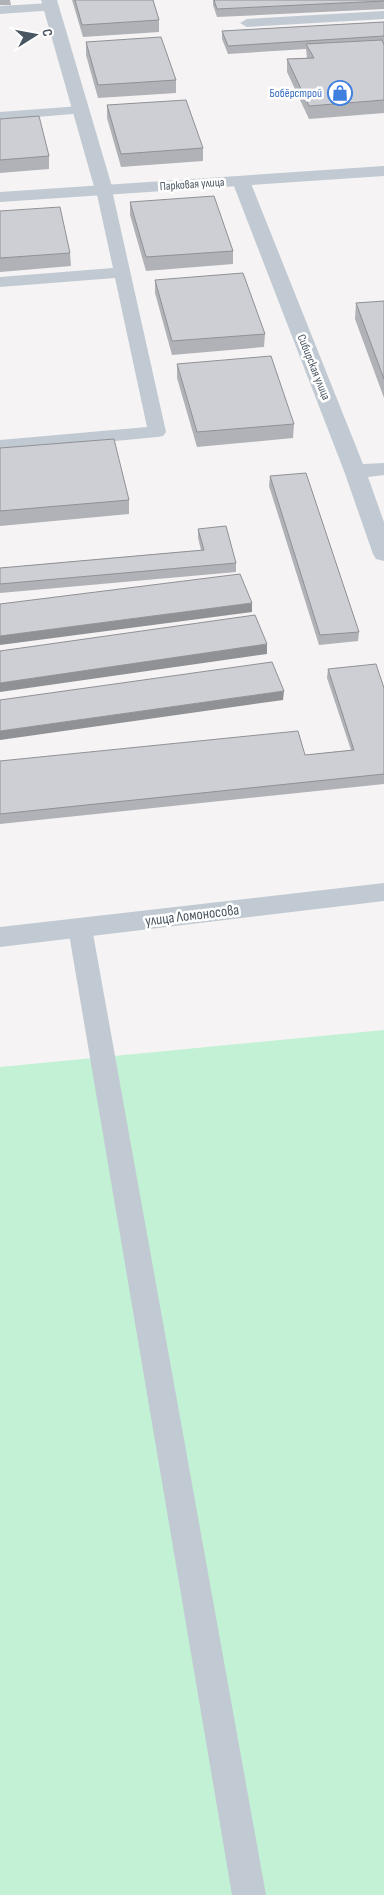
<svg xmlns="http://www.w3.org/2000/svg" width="384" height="1895" font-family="'Sofia Sans Condensed',sans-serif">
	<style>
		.green { fill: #c3f1d5 }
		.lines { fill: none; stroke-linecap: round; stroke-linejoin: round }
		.service { fill: #c1cad2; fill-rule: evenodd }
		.minor { fill: #c1cad2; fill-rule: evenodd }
		.tertiary { fill: #c1cad2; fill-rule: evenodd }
		.wall { fill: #b0b2b7 }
		.shaded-wall { fill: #909195 }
		.building { fill: #cdcfd5; stroke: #909195 }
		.labels { text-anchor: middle; stroke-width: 5; stroke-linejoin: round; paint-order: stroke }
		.far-shop-label { font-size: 12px; fill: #366cbe; stroke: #fff; text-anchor: end }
		.far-street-label { font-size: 12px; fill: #4a5661; stroke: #fff }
		.street-label { font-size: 15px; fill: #4a5661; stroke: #fff }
	</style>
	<rect width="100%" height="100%" fill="#f5f3f3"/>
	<path class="green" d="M384,1030V1895H0V1067Z"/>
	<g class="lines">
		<path class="service" d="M51,3L56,4L58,7L56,10L0,14V6Z
			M384,11V19L247,27L240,23L247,19Z
			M80,106L85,107L87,110L85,113L0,120V112Z
			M104,185L110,187L112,190L166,432L163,436L157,437L0,452V440L147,427L115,278L0,287V277L113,268L96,190L98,187Z
			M80,920L88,922L92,928L266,1895H232L68,928L72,922Z"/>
		<path class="minor" d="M41,0H57L113,190L110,194L104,195L98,194L95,190Z
			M241,176L247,177L250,181L363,464L384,463V475L368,477L384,522V561L376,559L373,554L344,471L232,181L235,177Z
			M384,883V901L0,947V927Z"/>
		<path class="tertiary" d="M384,166V176L0,202V192Z"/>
	</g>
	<path class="wall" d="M0,0H10L11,5H0Z
		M72,0H153L159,20V32L83,37Z
		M213,0H384V9L217,17L213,5Z
		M384,22V113L309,119L287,72V59L307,58L306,49L228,54L222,39V31Z
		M86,42L176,80V93L98,98L86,55Z
		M107,105L203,148V161L121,167L107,118Z
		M0,119L49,156V169L0,173Z
		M130,202L233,251V264L146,271L130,215Z
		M0,211L70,253L71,266L0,272Z
		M155,280L265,334L264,347L172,355L155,293Z
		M384,301V398L355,319L356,303Z
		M177,364L294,424L293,438L197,447L177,378Z
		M0,448L129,500V514L0,526Z
		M270,476L359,632L358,641L319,645L269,486Z
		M198,529L236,563V572L0,593V568L201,550L198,538Z
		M328,669L384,688V784L0,824V761L305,755L351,750L327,678Z"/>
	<path class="shaded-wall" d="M252,603V612L0,645V636Z
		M267,644V654L0,692V683Z
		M284,691L283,700L0,740V731Z"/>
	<path class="building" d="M75,0H153L159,20L82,25Z
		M214,0H384V1L217,9Z
		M384,22V36L228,46L222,31Z
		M161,37L176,80L98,85L86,42Z
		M382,40L384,45V100L309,106L287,59L314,58L306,44Z
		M186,100L203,148L121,154L107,105Z
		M39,116L49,156L0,160V119Z
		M214,196L233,251L146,257L130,202Z
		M60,207L70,253L0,258V211Z
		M243,273L265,334L172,341L155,280Z
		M384,301V379L356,303Z
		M271,356L294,424L197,432L177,364Z
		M114,439L129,500L0,511V448Z
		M306,473L359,632L320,635L270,476Z
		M226,526L236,563L0,584V568L204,550L198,529Z
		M240,574L252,603L0,636V604Z
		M255,615L267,644L0,683V651Z
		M272,662L284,691L0,731V700Z
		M376,664L384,688V774L0,814V761L298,731L305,755L354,750L328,669Z"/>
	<defs>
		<symbol id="shop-ring" viewBox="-11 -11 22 22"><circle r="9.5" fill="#fff" stroke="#3f7fe0" stroke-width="1.5"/><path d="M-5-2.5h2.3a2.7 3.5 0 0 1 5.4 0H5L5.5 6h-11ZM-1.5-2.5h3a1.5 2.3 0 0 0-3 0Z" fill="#3f7fe0"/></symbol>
	</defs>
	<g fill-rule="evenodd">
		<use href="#shop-ring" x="326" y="79" width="28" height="28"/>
	</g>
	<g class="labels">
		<g class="far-shop-label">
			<text x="322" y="97">Бобёрстрой</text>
		</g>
		<g class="far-street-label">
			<text transform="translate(192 184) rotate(-4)" y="4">Парковая улица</text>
			<text transform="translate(314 367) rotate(68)" y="4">Сибирская улица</text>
		</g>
		<g class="street-label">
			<text transform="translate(192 915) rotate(-7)" y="5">улица Ломоносова</text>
		</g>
	</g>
	<g transform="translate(35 35) rotate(79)" stroke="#ffffff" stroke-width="4" paint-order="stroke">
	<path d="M0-4L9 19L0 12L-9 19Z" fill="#4a5661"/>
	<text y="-8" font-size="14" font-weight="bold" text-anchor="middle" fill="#4a5661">С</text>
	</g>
</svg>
